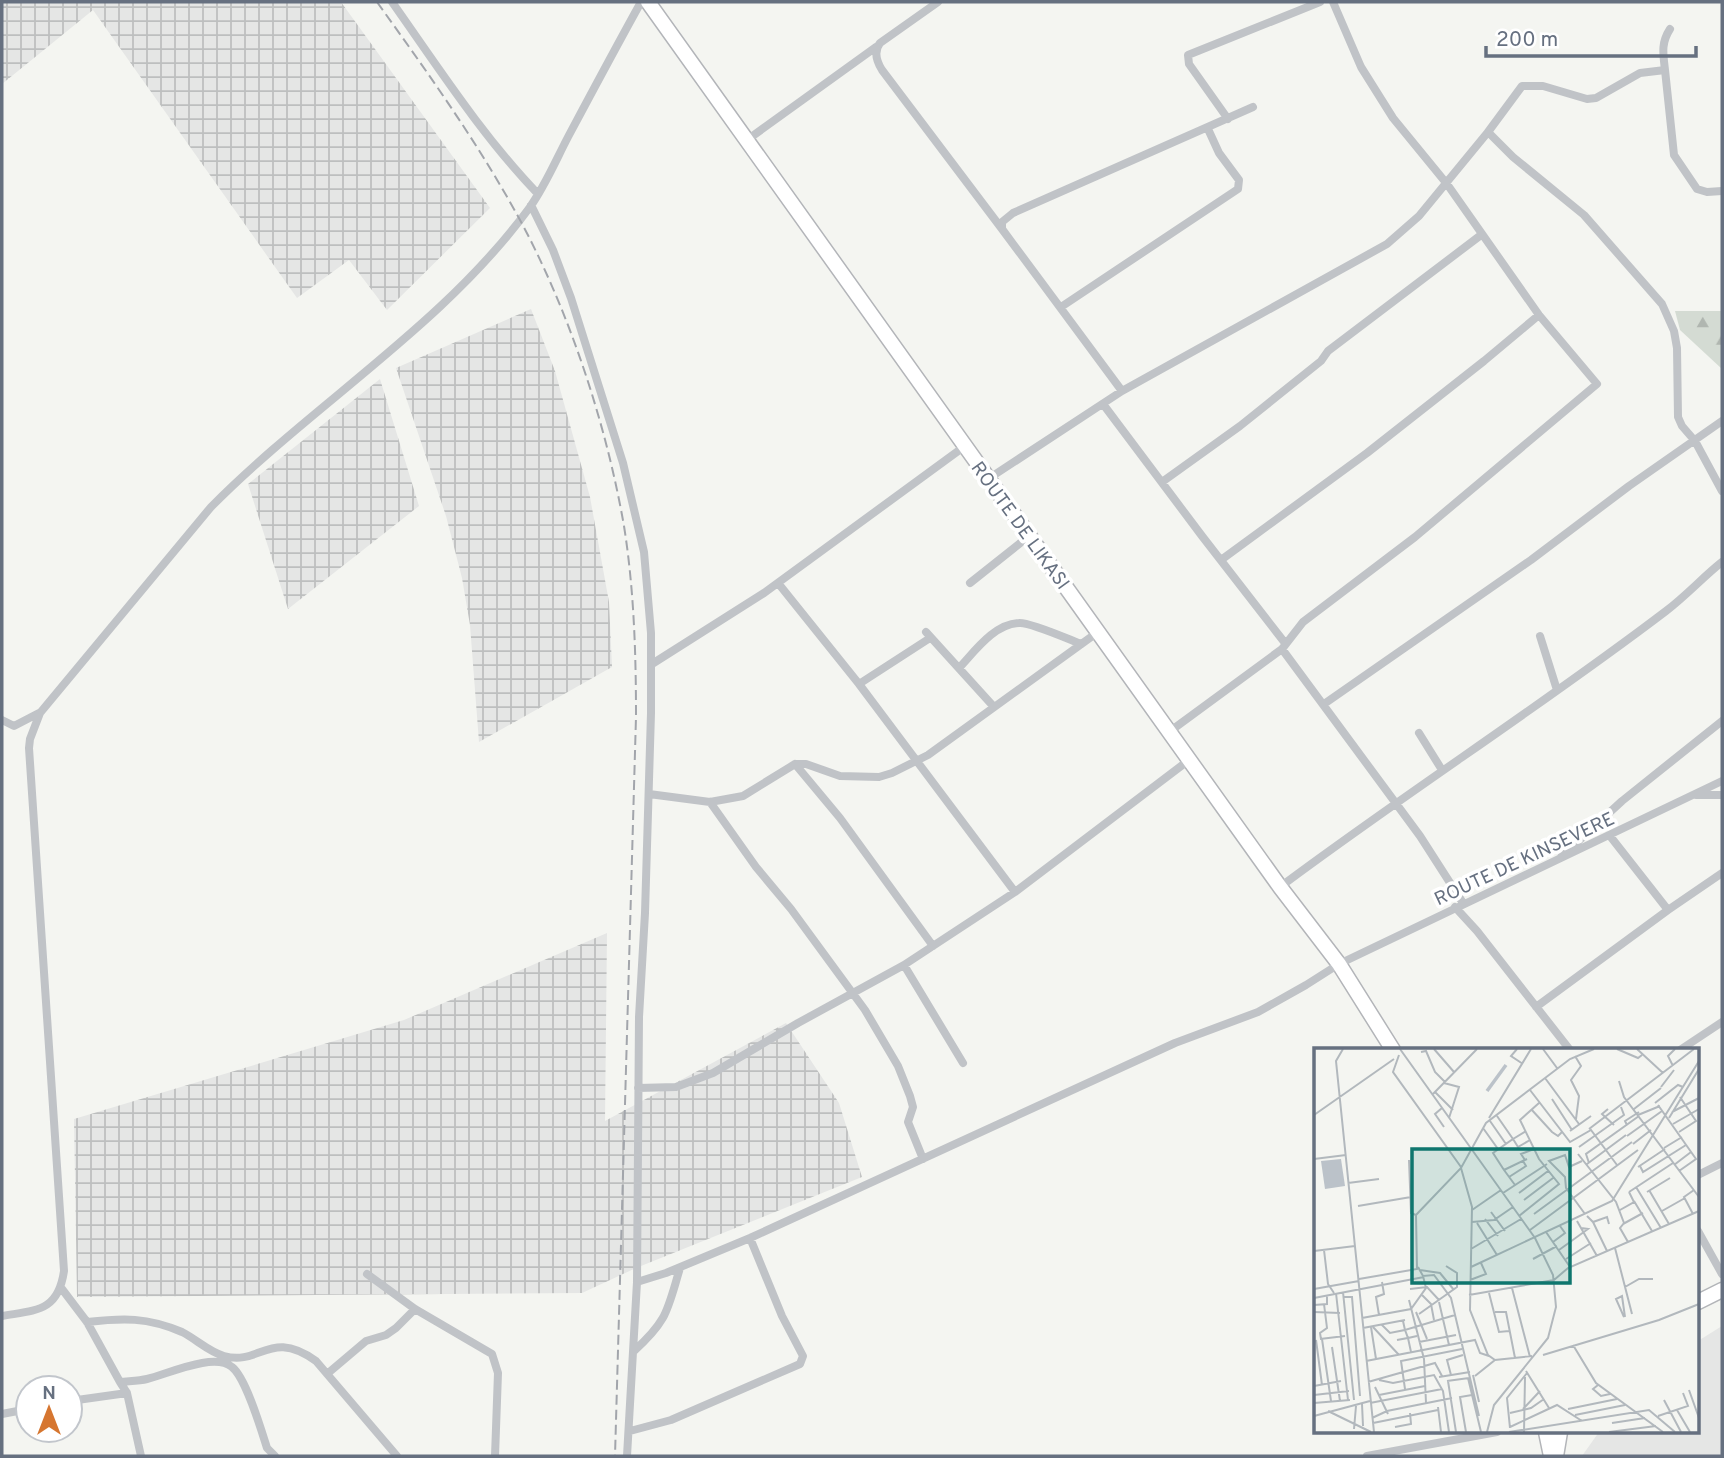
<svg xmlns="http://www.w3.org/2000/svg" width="1724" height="1458" font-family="Overpass,sans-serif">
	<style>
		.built { fill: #e5e6e5 }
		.industrial { fill: url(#industrial-grid) }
		.forest { fill: url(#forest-firs) }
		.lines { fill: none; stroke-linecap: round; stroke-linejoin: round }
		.highway-casing { stroke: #b3b5b9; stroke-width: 17 }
		.street { stroke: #c0c3c7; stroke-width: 8 }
		.highway { stroke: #fff; stroke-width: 14 }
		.rail { stroke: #a2a5ab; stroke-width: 2; stroke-dasharray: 10 5; stroke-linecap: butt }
		.labels { text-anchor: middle; stroke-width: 7; stroke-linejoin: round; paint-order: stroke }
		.street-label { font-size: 19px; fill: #667080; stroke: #fff }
		.inset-river { fill: none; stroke: #bbc2c9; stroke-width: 3.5 }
		.inset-road { fill: none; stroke: #b2b8bd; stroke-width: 2 }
		.view { fill: #0f766e; fill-opacity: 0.15; stroke: #0f766e; stroke-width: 3.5 }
		.inset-edge { fill: none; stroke: #667080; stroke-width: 3.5 }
	</style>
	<defs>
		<pattern id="industrial-grid" width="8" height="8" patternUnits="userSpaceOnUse" patternTransform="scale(1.75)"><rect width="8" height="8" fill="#e5e6e5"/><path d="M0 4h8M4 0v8" fill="none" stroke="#bdbfbf"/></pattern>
		<pattern id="forest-firs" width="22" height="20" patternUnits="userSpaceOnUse" patternTransform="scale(1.75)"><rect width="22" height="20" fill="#d4dbd3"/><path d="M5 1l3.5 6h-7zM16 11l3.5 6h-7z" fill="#b0b6b0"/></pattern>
	</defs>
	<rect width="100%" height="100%" fill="#f4f5f1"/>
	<path class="built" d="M1722,1326V1456H1582L1599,1432H1698V1341Z"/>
	<path class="industrial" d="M2,2H341L490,208L387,310L349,260L297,298L93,10L2,84Z
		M531,309L555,371L590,497L609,602L612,667L479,742L470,625L462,578L446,516L396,368Z
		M380,379L419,506L288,609L248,484Z
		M607,933L605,1121L786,1023L839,1103L862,1177L636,1268L582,1293L77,1297L74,1119L404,1020Z"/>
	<path class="forest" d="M1675,311H1722V369L1680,330Z"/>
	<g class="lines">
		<defs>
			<path id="highway" d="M648,2L1280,887L1339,964L1393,1050
				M1698,1302L1722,1290
				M1546,1432L1551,1456
				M1556,1456L1560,1432"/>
		</defs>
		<use href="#highway" class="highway-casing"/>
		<path class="street" d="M392,2C438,67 483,137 538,194
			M938,2L880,43C873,52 877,62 882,70L1002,229
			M1665,70C1663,53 1661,43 1670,29
			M1228,119L1189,64L1188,55L1320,2
			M747,140L876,47
			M1722,191L1707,192L1697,189L1674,155L1665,70L1640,73L1596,98L1587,99L1543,86H1522L1488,132L1513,157L1584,215L1662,304L1674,331L1677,348L1678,417L1682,426L1695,441L1722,491
			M531,205L553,250L571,298L623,463L644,552L651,633V713L645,913L639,1017L637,1282L627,1456
			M1061,307L1238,189L1239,180L1219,153L1208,129
			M1122,391L1002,229V222L1013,213L1253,107
			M1103,404L1202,536L1285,643
			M988,479L1122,391L1387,244L1419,216L1488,132
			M1162,482L1240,426L1321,361L1328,351L1481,235
			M1221,560L1367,453L1484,361L1539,315
			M778,583L859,684L930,638
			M970,583L1029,536
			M926,632L994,707
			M1540,636L1557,690
			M1282,649L1420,836L1463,903
			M652,664L764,593L965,446
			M959,668C975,651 994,624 1019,623C1030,622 1068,639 1081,644
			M859,684L1015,892
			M1324,704L1531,560L1629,486L1722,421
			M2,720L14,726L39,713
			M1169,732L1282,649L1303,622L1415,537L1597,384L1539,315L1447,184L1393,118L1361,67L1333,2
			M1419,733L1442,770
			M795,764L840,818L933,946
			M649,794L710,802L743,796L795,764H806L840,776L879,777L892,773L928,755L1098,632
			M1696,795H1722
			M710,802L756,867L791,909L865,1010L898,1066L910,1096L913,1107L908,1122L923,1159
			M1561,857L1622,801L1722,721
			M1280,887C1407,792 1540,707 1666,611C1686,596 1703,577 1722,562
			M1455,907L1477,931L1570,1050
			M1668,910L1722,873
			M904,965L963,1063
			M1536,1007L1668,910L1610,836
			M1680,1050L1722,1022
			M638,1088L676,1087L713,1073L798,1023L904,965L1015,892L1189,760
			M1698,1175L1722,1163
			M1698,1231L1722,1274
			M367,1274L415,1309L492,1354L498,1373L495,1456
			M637,1282L666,1273L750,1238L1175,1043L1258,1012L1306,985L1339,964L1722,781
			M62,1289L87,1322L120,1382C129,1381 139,1381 147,1379C168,1374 214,1352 232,1367C246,1378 261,1429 267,1448L275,1456
			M2,1316C36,1310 58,1312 64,1271L29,748L30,739L40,713L211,507C314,403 443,326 530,207C545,186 556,160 568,137C592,92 616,47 641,2
			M87,1322C123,1318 147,1317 182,1332C196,1339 209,1352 224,1356C261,1366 270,1328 316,1361L397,1456
			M634,1351C668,1320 667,1311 680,1268
			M327,1374L366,1341L386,1335L396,1328L415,1309
			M120,1382L127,1393L141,1456
			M70,1401L127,1393
			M2,1414L28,1409
			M630,1431L671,1420L800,1364L803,1356L782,1316L750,1238
			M1367,1456L1497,1432"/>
		<use href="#highway" class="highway"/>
		<path class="rail" d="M377,2C428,73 478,143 520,220C569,311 606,423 624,526C634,589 636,653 636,717L615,1456"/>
	</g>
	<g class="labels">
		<g class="street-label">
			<text transform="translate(1021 525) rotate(54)" y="7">ROUTE DE LIKASI</text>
			<text transform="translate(1524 858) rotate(-25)" y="7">ROUTE DE KINSEVERE</text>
		</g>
	</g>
	<g transform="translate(1314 1048)">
		<rect width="385" height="385" fill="#f4f5f1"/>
		<path d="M27,111L31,138L11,141L7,113Z" fill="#bbc2c9"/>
		<path class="inset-river" d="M173,43L192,17"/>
		<path class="inset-road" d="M29,1L22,13L60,384M86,1L221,190L239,227L242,259L234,290L180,357L173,384M120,1L140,24M203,1L197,8L209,16M229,1L243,20M303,1L324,10L328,7M323,1L349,25M107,4L112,3L121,24L131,34M85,7L79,24L147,119M261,8L267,18L257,32L265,48L262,71M359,18L354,8L361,1M231,30L265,76M305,33L310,49L385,149M130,35L145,39L135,70M347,39L360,22M216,42L256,94L277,82L303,117M121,44L139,62M118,47L163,1M238,51L258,82M341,55L364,37L369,39M344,57L382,111L365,123M128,60L121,66L130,79M217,61L238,84L244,88L248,84M294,61L288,66L300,77M320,61L347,40M358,64L385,50M0,67L80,11M324,67L346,58M183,68L199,91L212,83M175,70L217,1M355,70L385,21M176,73L192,96M359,76L385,61M313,77L311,73L325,64M169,80L184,101M275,81L380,1M256,83L277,68M365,84L382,73L366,49M313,88L348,63M319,96L337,82M265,99L310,67L307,59M350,100L368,89M264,106L302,154L310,175L306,180L314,194M0,111L32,107M95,112L97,165L102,167M211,112L207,106L220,101M268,113L255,119L251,107L235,113L251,129L252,140L271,166M275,115L272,106L325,68M273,116L312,87M360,117L377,104M326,118L329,124L372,97M324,119L351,101M147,120L158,159L156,262L174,307L181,312M190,122L179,105L199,91L204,99L216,92M195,129L212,118L209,113M34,135L65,131M201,137L190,122L213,111M322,139L347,180M335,142L355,176M315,144L359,115M333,144L356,130M189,145L233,116M205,145L234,123M210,152L239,130M320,153L338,183M44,158L97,149M158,162L187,142M306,162L320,154L315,144M348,163L371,150M177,164L191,183M220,166L318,94M379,166L370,149L380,142M205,168L245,136L225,111L206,72L225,55M273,168L279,174L293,169L295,176M171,171L184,188M263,173L283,208M158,174L180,172L199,159M279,174L293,203M163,175L183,207M309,176L329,165M216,182L324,102M232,184L256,219M239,194L251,185L246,178M301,200L318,266M157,201L207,171M10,202L14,236L20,245M245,202L274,181L267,180M0,203L41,198M219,211L243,198M252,211L277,195M104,219L109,228L120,227L137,250L165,368M157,219L298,153L385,13M106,222L126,225L140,242M45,231L103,221L102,167L147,120L172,75L256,11L280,1M156,232L172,226L167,215M240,232L254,220L385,163M311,239L325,231H339M198,240L216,309M0,241L45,233M96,241L113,239L125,252M29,244L40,352M22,245L34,352M175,245L185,284L195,283M107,246L117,256L120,272M155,247L240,232M30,249H38L46,348M0,250L110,229M95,252L110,311L112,355M125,254L135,297M0,257L13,256V247M0,264L26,265M102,264L113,291M181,264H192L201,310M105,266L143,239V225L132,218M65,267L62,249L70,246L68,234M310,269L302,251L308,248L311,269M48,270L97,261L112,240L109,228M89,273L91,282L141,267M68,277L76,285L91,282L94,290L103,288M57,279L62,311M59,279L85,307M49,280L91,272M6,291L31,288M7,291L6,285L13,280L10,256M8,291L17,353M2,292L8,337M83,292L94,290L97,304M105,294L142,287M259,297L282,335L349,384M18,299L26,353M229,307L345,272L385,256M52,313L161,292L166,305L175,308M212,323L235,360M137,327L133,312L149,307M159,327L165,354M161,328L181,312L218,308M125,329L156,324M154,330L167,384M65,332L79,335L120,327L129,343L135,384M133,333L155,330M134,333L142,384M54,334L121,315L128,328M284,337L279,341L287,348L296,346M0,338L27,333M61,339L74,366M91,341L87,313L148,301M375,342L385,370M0,347L35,343M65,347L111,338M350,352L367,384M0,355L36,352M56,355L128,341M48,356L49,378M124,359L127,384M209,361L226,343M254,361L303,351M363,362L376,384M14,363L57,384M196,365L217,360L230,351M261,367L311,357M0,368L56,353M344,368L374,358L369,345M58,370L73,363L138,350M59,375L124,362M298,375L331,370M81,379L97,376L96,365M196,379L243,357L268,373M196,380L193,350L213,325M40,381L42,358M152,384L146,349L158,347M195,384L335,362L361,384M210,384L211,329M295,384L342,378"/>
		<path class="view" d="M98,101H256V235H98Z"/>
		<rect width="385" height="385" class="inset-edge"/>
	</g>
	<rect width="1724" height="1458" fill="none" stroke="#667080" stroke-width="7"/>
	<g transform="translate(49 1409)"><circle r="33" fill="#ffffff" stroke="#c2c6cc" stroke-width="2"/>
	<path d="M0-5L12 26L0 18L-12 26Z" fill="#d67630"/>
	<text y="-10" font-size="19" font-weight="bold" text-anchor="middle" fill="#667080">N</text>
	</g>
	<path d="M1486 46v10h210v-10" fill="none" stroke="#667080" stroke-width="3.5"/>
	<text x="1496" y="46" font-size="21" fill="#667080" stroke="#ffffff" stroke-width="5" paint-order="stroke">200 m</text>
</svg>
